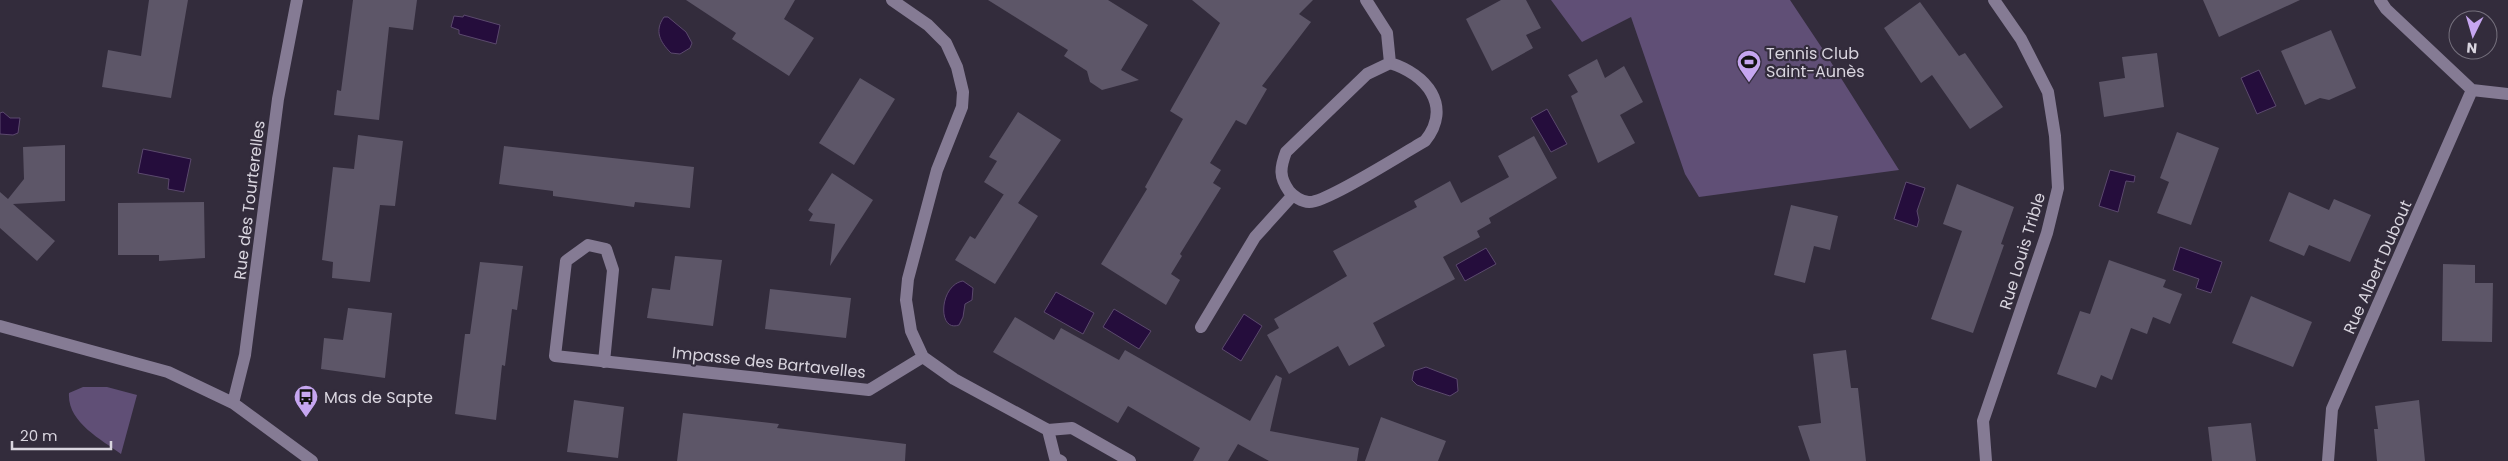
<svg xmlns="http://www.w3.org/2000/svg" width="2508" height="461" font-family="Poppins,sans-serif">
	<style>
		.green { fill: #604f76 }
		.water { fill: #250d3c; stroke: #5b496d }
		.building { fill: #5d5668 }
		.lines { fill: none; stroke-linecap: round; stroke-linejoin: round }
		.minor { stroke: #857b94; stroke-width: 12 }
		.labels { text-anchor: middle; stroke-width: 4.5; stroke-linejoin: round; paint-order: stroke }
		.poi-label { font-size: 16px; fill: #d9d5df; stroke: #332c3c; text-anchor: start }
		.street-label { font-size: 16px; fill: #d9d5df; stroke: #332c3c }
	</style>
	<rect width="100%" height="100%" fill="#332c3c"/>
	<path class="green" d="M1551,0H1790L1822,48L1899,170L1699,197L1685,174L1631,17L1582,42Z
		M83,387H107L137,395L121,454C101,439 67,422 69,393Z"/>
	<path class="water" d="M464,15L500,25L496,44L459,34V30L451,27L454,16L463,17Z
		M664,17H668L686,32L692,43L690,48L680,54L671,53C660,42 654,31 664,17Z
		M2259,70L2276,106L2257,114L2241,78Z
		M1547,109L1567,144L1551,152L1531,118Z
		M3,112L10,118H20L18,133L13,135L0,134V113Z
		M143,149L191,159L184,192L168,189L169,179L138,173Z
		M2110,170L2135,176L2134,182L2126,181L2118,212L2099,206Z
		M1906,182L1925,188L1917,211L1919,220L1917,227L1894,219Z
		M2180,247L2222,262L2211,293L2196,288L2199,279L2173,270Z
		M1486,248L1496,264L1465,281L1456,265Z
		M963,281L973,288L972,300L965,304L963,317L959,325C937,333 939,285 963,281Z
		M1056,292L1094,313L1083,334L1044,312Z
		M1114,309L1151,331L1139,349L1103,327Z
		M1244,314L1262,326L1241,361L1222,349Z
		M1426,367L1457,379L1458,391L1450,396L1417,385L1412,380L1414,371Z"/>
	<path class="building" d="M149,0H188L171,98L102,87L108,50L141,56Z
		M353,0H417L413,30L389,27L379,120L334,115L337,90L341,91Z
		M686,0H795L784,19L814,38L789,76L732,39L736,33Z
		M988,0H1108L1148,25L1121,70L1139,80L1102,90L1090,82L1087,71L1064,56L1068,50Z
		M1192,0H1313L1299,14L1311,22L1262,86L1267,89L1246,125L1236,120L1210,163L1221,170L1213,183L1221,188L1180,254L1182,256L1171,274L1180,280L1166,305L1101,264L1147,189L1145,187L1183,119L1170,111L1220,23Z
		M1501,0H1526L1541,28L1526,35L1533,48L1492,71L1466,19Z
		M2203,0H2300L2219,37Z
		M1920,2L1959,56L1965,53L2003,107L1970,129L1932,75L1921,83L1884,28Z
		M2331,30L2356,88L2329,100L2320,98L2305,105L2281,51Z
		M2157,53L2164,107L2104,117L2099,82L2125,78L2122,57Z
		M1597,59L1605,78L1624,66L1643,102L1620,115L1635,143L1598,163L1571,96L1578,92L1568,75Z
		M860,78L895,99L854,165L819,143Z
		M1018,112L1061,140L1018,203L1038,216L995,284L955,260L970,236L975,239L1004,194L1006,196L984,182L997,161L989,157Z
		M2177,132L2219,148L2191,225L2157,213L2169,182L2160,178Z
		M358,135L403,141L395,206L380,205L370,282L332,278L333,262L322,260L333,167L354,169Z
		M1534,136L1557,178L1489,218L1491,223L1477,231L1480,237L1443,257L1455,279L1373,323L1385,346L1349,366L1338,346L1289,374L1267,335L1279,328L1274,319L1347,276L1333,251L1417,207L1414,201L1450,181L1461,203L1509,177L1498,156Z
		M65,145V201L13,204L55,241L37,261L0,228V192L8,199L24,179L23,147Z
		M504,146L694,167L690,208L635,202L634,207L553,196V191L499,184Z
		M832,173L873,200L830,266L835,224L809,221L813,214L808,210Z
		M1957,184L2014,207L2001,244L2004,245L1973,333L1931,319L1962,231L1943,224Z
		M2289,192L2329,210L2334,199L2371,215L2350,262L2309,245L2304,256L2269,241Z
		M204,202L205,258L159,261V255H118V203Z
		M1791,205L1838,216L1830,250L1814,246L1805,283L1774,275Z
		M675,256L722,260L713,326L647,318L652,288L670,290Z
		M2109,260L2166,280L2163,287L2182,294L2170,324L2153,317L2147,334L2131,328L2112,380L2101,375L2096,388L2057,374L2080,311L2090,314Z
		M480,262L523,266L517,310L512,309L505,366L502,365L496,420L455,414L465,334H470Z
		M2443,264L2475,265V283H2493L2492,342L2442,341Z
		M770,289L851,298L846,338L765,329Z
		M2251,296L2312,322L2293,367L2232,343Z
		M348,308L392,313L385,378L321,369L324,338L343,340Z
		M1015,317L1054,340L1061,328L1119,360L1125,350L1250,421L1276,375L1282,378L1270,431L1359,448L1357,461H1269L1238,444L1228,461H1193L1200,448L1128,406L1118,423L993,352Z
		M1846,350L1851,388H1858L1866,461H1810L1798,426L1821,423L1813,354Z
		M574,400L624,407L618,458L567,452Z
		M2419,400L2425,461H2377L2374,429H2378L2375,406Z
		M683,413L779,424L777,428L906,444L905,461H677Z
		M1381,417L1446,441L1438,461H1365Z
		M2251,423L2256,461H2212L2208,427Z"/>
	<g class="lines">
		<path class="minor" d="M892,0L928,25L946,43L957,67L963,92L962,107L937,170L908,279L906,300L911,331L923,357L954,379L1048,430L1072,428L1130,461
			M1366,0L1387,33L1390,63
			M2380,0L2386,9L2472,90L2508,94
			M1390,63C1426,74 1453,106 1425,141C1405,152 1326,203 1309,202C1302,202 1293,196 1289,191C1279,177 1280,168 1286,152L1367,74Z
			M0,326L168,372L233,403L312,461
			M1201,327L1255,237L1293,195
			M604,362L613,270L606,249L588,245L566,261L555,356L869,390L923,357
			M233,403L245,355L278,99L297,0
			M1048,430L1055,458L1061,461
			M1986,461L1983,421L2047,233L2058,188L2055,136L2048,92L2021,39L1994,0
			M2328,461L2332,409L2472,90"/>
	</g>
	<defs>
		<symbol id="stadium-pin" viewBox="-11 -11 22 30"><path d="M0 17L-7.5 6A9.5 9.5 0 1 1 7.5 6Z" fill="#c6a6f0" stroke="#332c3c"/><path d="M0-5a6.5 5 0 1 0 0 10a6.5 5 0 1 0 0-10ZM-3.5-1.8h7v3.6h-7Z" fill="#111"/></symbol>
		<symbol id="bus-pin" viewBox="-11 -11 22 30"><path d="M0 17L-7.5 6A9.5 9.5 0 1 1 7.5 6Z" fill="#c6a6f0" stroke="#332c3c"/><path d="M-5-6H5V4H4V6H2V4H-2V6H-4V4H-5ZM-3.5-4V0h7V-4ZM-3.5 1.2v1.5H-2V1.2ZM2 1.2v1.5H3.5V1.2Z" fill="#111"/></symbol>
	</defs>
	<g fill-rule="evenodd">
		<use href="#stadium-pin" x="1735" y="48" width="28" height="38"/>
		<use href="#bus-pin" x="292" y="383" width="28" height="38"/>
	</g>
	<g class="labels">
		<g class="poi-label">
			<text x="1766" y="59">Tennis Club<tspan x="1766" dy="18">Saint-Aunès</tspan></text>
			<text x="324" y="403">Mas de Sapte</text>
		</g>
		<g class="street-label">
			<text transform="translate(249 200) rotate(-83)" y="6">Rue des Tourterelles</text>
			<text transform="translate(2022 251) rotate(-73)" y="6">Rue Louis Trible</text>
			<text transform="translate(2377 267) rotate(-66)" y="6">Rue Albert Dubout</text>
			<text transform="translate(769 362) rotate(6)" y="6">Impasse des Bartavelles</text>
		</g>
	</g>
	<g transform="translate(2473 35) rotate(185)"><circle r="24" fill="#332c3c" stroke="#75707d"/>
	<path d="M0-4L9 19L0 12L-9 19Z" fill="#c6a6f0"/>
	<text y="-8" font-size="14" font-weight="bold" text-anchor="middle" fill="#d9d5df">N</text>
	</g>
	<path d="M12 441v8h99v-8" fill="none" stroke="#d9d5df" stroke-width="2.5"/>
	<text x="20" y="441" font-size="15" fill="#d9d5df" stroke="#332c3c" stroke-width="4" paint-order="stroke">20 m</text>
</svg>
